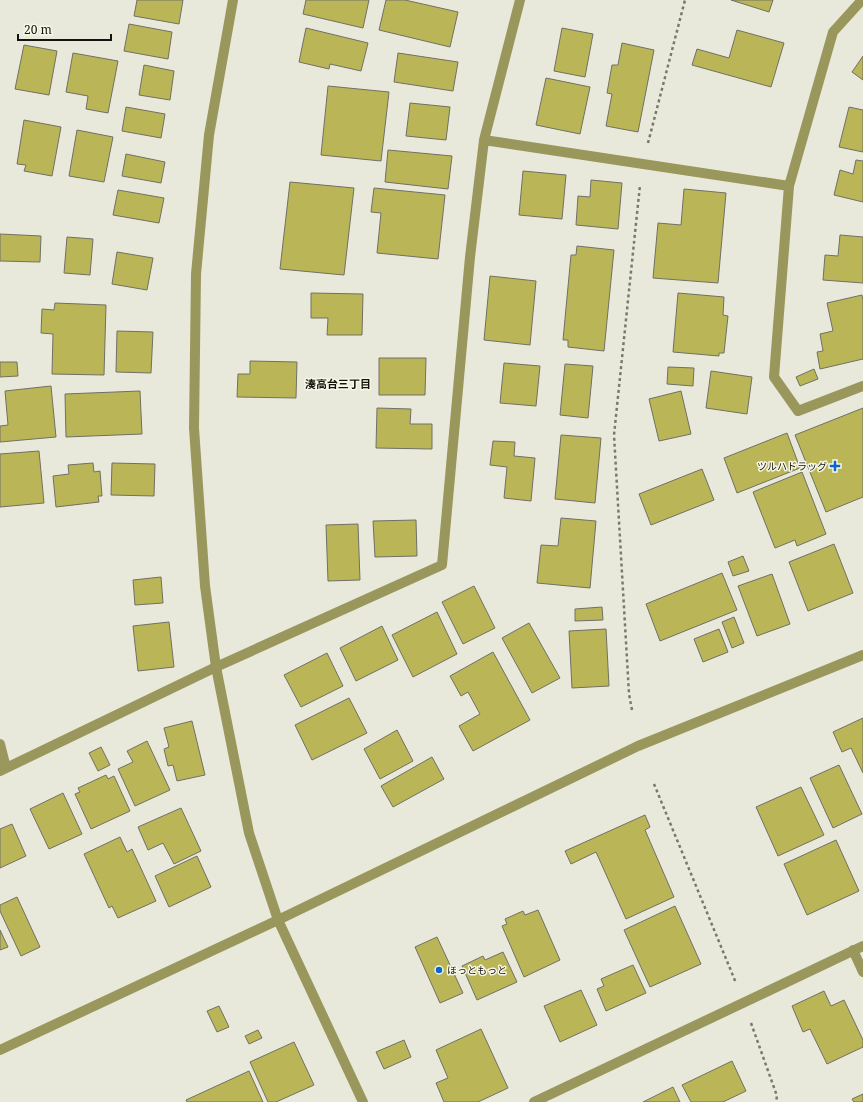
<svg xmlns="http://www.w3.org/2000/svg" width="863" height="1102" font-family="'Noto Serif','Noto Sans JP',serif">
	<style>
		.building { fill: #bab658; stroke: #707064 }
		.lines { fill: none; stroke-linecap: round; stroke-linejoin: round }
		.path { stroke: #78786f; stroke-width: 2.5; stroke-dasharray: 3 3; stroke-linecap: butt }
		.minor { stroke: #99975c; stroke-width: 10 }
		.tertiary { stroke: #99975c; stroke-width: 10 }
		.poi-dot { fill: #0966cf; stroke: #f7f7e8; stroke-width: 1.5 }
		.labels { text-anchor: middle; stroke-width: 3; stroke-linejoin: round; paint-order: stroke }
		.poi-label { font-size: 10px; fill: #14140f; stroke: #f7f7e8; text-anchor: end }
		.neighbourhood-label { font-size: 11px; font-weight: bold; fill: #14140f; stroke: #f7f7e8 }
	</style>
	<rect width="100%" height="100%" fill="#e9e9db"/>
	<path class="building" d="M137,0H183L179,24L134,16Z
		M306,0H369L363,28L303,14Z
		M386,0H405L458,12L450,47L379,30Z
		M731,0H773L769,12Z
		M129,24L172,32L168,59L124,51Z
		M306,28L368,43L361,71L330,64L329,69L299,62Z
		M562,28L593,34L585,77L554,71Z
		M737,30L784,43L771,87L692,65L697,49L729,58Z
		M622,43L654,50L638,132L606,126L612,94L607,93L612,65H618Z
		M24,45L57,51L49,95L15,89Z
		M73,53L118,61L108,113L86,109L88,96L66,92Z
		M398,53L458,62L453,91L394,82Z
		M863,56V80L852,72Z
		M144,65L174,71L170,100L139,95Z
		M546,78L590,87L580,134L536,125Z
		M328,86L389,92L381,161L321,155Z
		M410,103L450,107L446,140L406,136Z
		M126,107L165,114L161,138L122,131Z
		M849,107L863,110V152L839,147Z
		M24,120L61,127L52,176L24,171L26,165L17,164Z
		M77,130L113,137L104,182L69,176Z
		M388,150L452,156L448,189L385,182Z
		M126,154L165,162L161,183L122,176Z
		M856,160L863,161V202L834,195L840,170L853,174Z
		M523,171L566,175L562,219L519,215Z
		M591,180L622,183L618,229L576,225L578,196L590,197Z
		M290,182L354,188L344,275L280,269Z
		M374,188L445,195L438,259L377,253L381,213L371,212Z
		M684,189L726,193L718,283L653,278L658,223L681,225Z
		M118,190L164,198L159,223L113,215Z
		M0,234L41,236L40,262L0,261Z
		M840,235L863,237V283L823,280L825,255L838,256Z
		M67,237L93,239L90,275L64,273Z
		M577,246L614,250L604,351L568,347V340H563L571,255H576Z
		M117,252L153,258L147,290L112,284Z
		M490,276L536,281L530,345L484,340Z
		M311,293L363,294L362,335H327L328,318H311Z
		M678,293L724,297L723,315L728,316L724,353H719V356L673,352Z
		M862,295L863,301V359L820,369L817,352L823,351L820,334L833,331L827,303Z
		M55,303L106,305L104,375L52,374L53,334L41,333L42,309L54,310Z
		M117,331L153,332L151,373L116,372Z
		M379,358H426L425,395H379Z
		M250,361L297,362L296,398L237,397L238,374H250Z
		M0,362H17L18,376L0,377Z
		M504,363L540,366L536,406L500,403Z
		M565,364L593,366L588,418L560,415Z
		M668,367L694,368L693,386L667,384Z
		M814,369L818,379L800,386L796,377Z
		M711,371L752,377L747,414L706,408Z
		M51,386L56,437L0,442V426L8,425L5,391Z
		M140,391L142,434L66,437L65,394Z
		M681,391L691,434L659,441L649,399Z
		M377,408L411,409L410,424H432V449L376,448Z
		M863,408V497L826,512L795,435Z
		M787,433L800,468L737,493L724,458Z
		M561,435L601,438L595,503L555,499Z
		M493,441L515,442L514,456L535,458L531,501L504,498L507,467L490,465Z
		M39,451L44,503L0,507V454Z
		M93,463L94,472L100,471L102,496H98L99,502L56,507L53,476L69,474L68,465Z
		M112,463L155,464L154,496L111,495Z
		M702,469L714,500L651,525L639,494Z
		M802,472L826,534L797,546L795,540L775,548L753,492Z
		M561,518L596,521L590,588L537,583L541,545L558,546Z
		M416,520L417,556L375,557L373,521Z
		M358,524L360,580L328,581L326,525Z
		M834,544L853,593L808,611L789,562Z
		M743,556L749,571L733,576L728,562Z
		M722,573L737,610L660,641L646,604Z
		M772,574L790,624L757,636L738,586Z
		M161,577L163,603L135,605L133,580Z
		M474,586L495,628L463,644L442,602Z
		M602,607L603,620L575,621V609Z
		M437,612L457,654L413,677L392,635Z
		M734,617L744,643L732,648L722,622Z
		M169,622L174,667L138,671L133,626Z
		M529,623L560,678L532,693L502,638Z
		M382,626L398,660L356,681L340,648Z
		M606,629L609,686L572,688L569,631Z
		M719,629L728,652L703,662L694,639Z
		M493,652L530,720L473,751L459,726L480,714L468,692L461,696L450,676Z
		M327,653L343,686L301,707L284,675Z
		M349,698L367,733L312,760L295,725Z
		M863,718V773L851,748L842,752L833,732Z
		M192,721L205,775L177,781L173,765L168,766L164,749L169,747L164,728Z
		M397,730L413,761L380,779L364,749Z
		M147,741L170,790L135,806L118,769L133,762L127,751Z
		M101,747L110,765L98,771L89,753Z
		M432,757L444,779L393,807L381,786Z
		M839,765L862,814L833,828L810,778Z
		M106,775L108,779L114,776L130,811L91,829L75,794L80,792L78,788Z
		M801,787L824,835L778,856L756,807Z
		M63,793L82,834L49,849L30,809Z
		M181,808L201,851L174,864L163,843L148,850L138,827Z
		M645,815L650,827L645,830L674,897L626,919L596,852L571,864L565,851Z
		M12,824L26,856L0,868V829Z
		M120,837L127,852L132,849L156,901L118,918L112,906L109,908L84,854Z
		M836,840L859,891L807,915L784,864Z
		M197,856L211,887L169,907L155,876Z
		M17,897L40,947L21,956L0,911V905Z
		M675,906L701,964L650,987L624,930Z
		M538,910L560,960L524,977L502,926L507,924L505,919L523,911L525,915Z
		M0,930L8,947L0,950Z
		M437,937L463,993L440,1003L415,947Z
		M503,952L517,982L477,1000L462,966L483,956L485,960Z
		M633,965L646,993L606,1011L597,989L604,986L601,979Z
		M581,990L597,1025L560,1042L544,1006Z
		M824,991L831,1006L844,1000L863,1040V1047L827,1064L810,1029L803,1032L792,1006Z
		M219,1006L229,1027L217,1032L207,1011Z
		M481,1029L508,1088L478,1102H444L436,1083L448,1078L436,1050Z
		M258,1030L262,1038L249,1044L245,1036Z
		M404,1040L411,1057L384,1069L376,1052Z
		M294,1042L314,1085L276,1102H268L250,1062Z
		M732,1061L746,1091L723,1102H691L682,1085Z
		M249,1071L263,1102H187L186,1100Z
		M673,1087L680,1102H643Z
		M863,1094V1102H854L852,1099Z"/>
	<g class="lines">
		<path class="path" d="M648,143L685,0
			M632,710L629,694L614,435L640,185
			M654,784L736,983
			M751,1023L777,1096L776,1102"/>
		<path class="minor" d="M862,0L833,32L789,186L774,377L798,411L863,386
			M484,140L789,186
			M0,744L6,768
			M0,771L216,667L442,565L470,257L484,140L520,0
			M853,950L863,972
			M534,1102L863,946"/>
		<path class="tertiary" d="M233,0L209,135L196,274L194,428L205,586L216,667L249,833L278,920L363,1102
			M0,1050L278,920L638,746L863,655"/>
	</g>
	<g class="poi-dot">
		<path d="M833 460h4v4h4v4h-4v4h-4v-4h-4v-4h4z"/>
		<circle cx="439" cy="970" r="4"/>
	</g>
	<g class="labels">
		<g class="poi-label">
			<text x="827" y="470">ツルハドラッグ</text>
			<text x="447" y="974" text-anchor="start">ほっともっと</text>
		</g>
		<g class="neighbourhood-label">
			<text x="338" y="388">湊高台三丁目</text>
		</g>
	</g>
	<path d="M18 34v6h93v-6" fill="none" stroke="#14140f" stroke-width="2"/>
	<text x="24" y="34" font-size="12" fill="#14140f" stroke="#f7f7e8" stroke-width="3" paint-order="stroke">20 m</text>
</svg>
